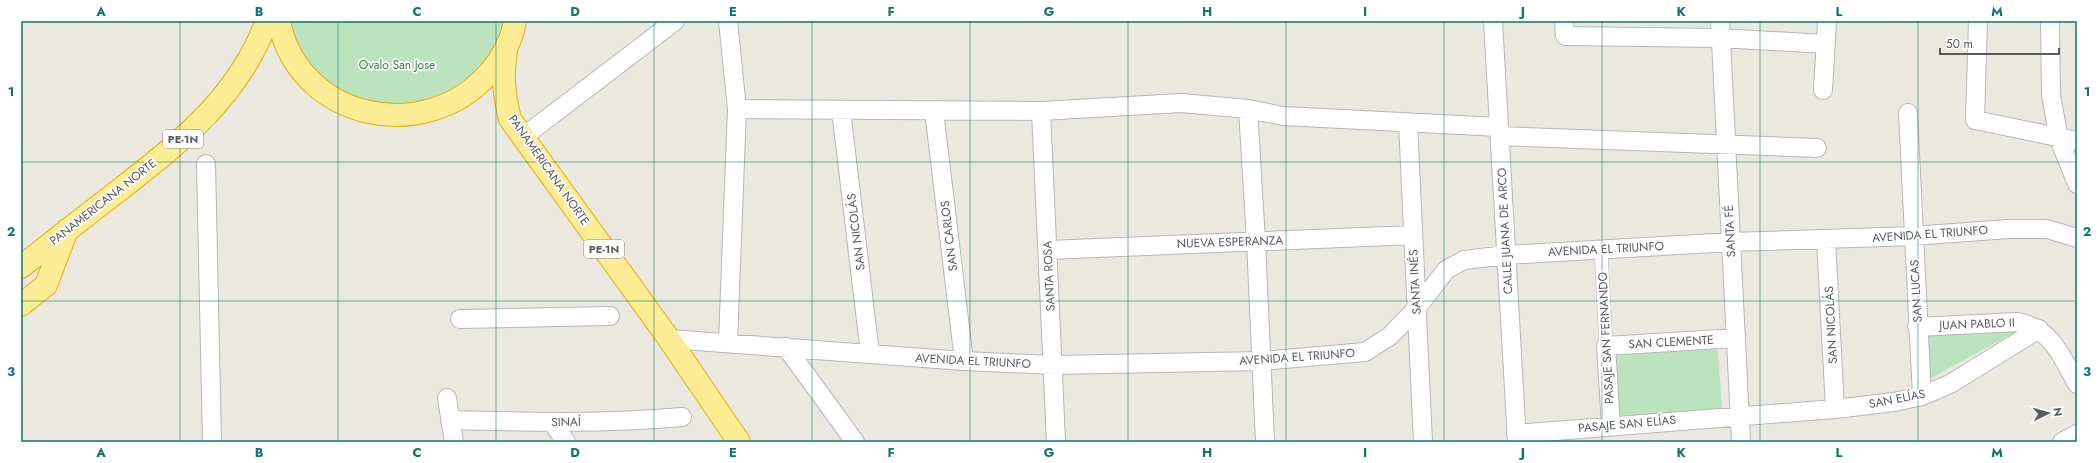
<svg xmlns="http://www.w3.org/2000/svg" width="2098" height="463" font-family="Jost,sans-serif">
	<style>
		.green { fill: #bbe3bd }
		.lines { fill: none; stroke-linecap: round; stroke-linejoin: round }
		.pedestrian-casing { stroke: #b5b7bc; stroke-width: 14 }
		.minor-casing { stroke: #b5b7bc; stroke-width: 20 }
		.trunk-casing { stroke: #e7ad03; stroke-width: 24 }
		.pedestrian { stroke: #fff; stroke-width: 13 }
		.minor { stroke: #fff; stroke-width: 18 }
		.trunk { stroke: #fcec94; stroke-width: 22 }
		.grid { fill: none; stroke: #0f766e; stroke-width: 1; stroke-opacity: 0.55 }
		.labels { text-anchor: middle; stroke-width: 3.5; stroke-linejoin: round; paint-order: stroke }
		.shield { fill: #fff; stroke: #8a8c90; stroke-width: 1 }
		.shield-label { font-size: 11px; font-weight: bold; fill: #585b60 }
		.park-label { font-size: 12px; fill: #35823d; stroke: #fff }
		.street-label { font-size: 12px; fill: #585b60; stroke: #fff }
		.neatline { fill: none; stroke: #0f766e; stroke-width: 1.5 }
		.grid-label { font-size: 13px; text-anchor: middle; font-weight: bold; fill: #0f766e }
	</style>
	<rect width="100%" height="100%" fill="#ebe9df"/>
	<path class="green" d="M286,21H509L500,44L474,80L414,108L348,99L312,72Z
		M2021,329L1929,379L1927,331Z
		M1716,349L1718,352L1722,408L1719,410L1625,417L1619,414L1615,357L1617,354Z"/>
	<g class="lines">
		<defs>
			<path id="pedestrian" d="M1601,250L1606,346"/>
			<path id="minor" d="M1493,21L1517,442
				M1564,21L1565,36L1720,38L1826,44
				M1720,21L1741,442
				M1978,21L1975,120L2077,141
				M2050,21L2051,95L2059,139L2077,184
				M1823,90L1827,21
				M737,109L1041,111L1181,103L1248,109L1283,116L1499,127
				M1248,109L1256,241L1265,442
				M841,110L870,354
				M934,111L964,361
				M1041,111L1056,442
				M1908,113L1922,396
				M1408,123L1423,442
				M1500,136L1817,148
				M523,137L675,21
				M206,164L212,442
				M1826,240L1835,409
				M1048,250L1413,235
				M460,319L610,316
				M1917,327L2018,322C2051,328 2062,357 2077,384
				M669,339L964,361L1053,365L1262,361L1365,352L1390,336L1416,309L1446,270L1464,260L1506,255L1731,242L1913,236L2008,229H2047L2077,238
				M728,342L737,109L728,21
				M786,347L855,442
				M447,398L454,442
				M450,420C527,422 605,424 682,417
				M552,422L566,442
				M1611,426L1606,346L1736,338
				M1516,434L1835,409L1894,402L1922,396L1950,384L2039,329
				M2062,442L2077,434"/>
			<path id="trunk" d="M279,21C298,120 426,147 490,72C502,58 512,40 515,21
				M507,45C502,73 503,91 510,119L669,339L739,442
				M21,267C55,240 88,214 122,188C183,140 238,97 267,21
				M21,305L46,285L67,230"/>
		</defs>
		<use href="#pedestrian" class="pedestrian-casing"/>
		<use href="#minor" class="minor-casing"/>
		<use href="#trunk" class="trunk-casing"/>
		<use href="#pedestrian" class="pedestrian"/>
		<use href="#minor" class="minor"/>
		<use href="#trunk" class="trunk"/>
	</g>
	<path class="grid" d="M180,21V442M338,21V442M496,21V442M654,21V442M812,21V442M970,21V442M1128,21V442M1286,21V442M1444,21V442M1602,21V442M1760,21V442M1918,21V442M21,162H2077M21,301H2077"/>
	<g class="labels">
		<g class="shield">
			<rect x="163" y="130" width="40" height="18" rx="3"/>
			<rect x="584" y="240" width="40" height="18" rx="3"/>
		</g>
		<g class="shield-label">
			<text x="183" y="143">PE-1N</text>
			<text x="604" y="253">PE-1N</text>
		</g>
		<g class="park-label">
			<text x="397" y="69">Ovalo San Jose</text>
		</g>
		<g class="street-label">
			<text transform="translate(549 170) rotate(55)" y="4">PANAMERICANA NORTE</text>
			<text transform="translate(103 202) rotate(-38)" y="4">PANAMERICANA NORTE</text>
			<text transform="translate(1505 231) rotate(-93)" y="4">CALLE JUANA DE ARCO</text>
			<text transform="translate(1730 231) rotate(-93)" y="4">SANTA FÉ</text>
			<text transform="translate(856 232) rotate(-97)" y="4">SAN NICOLÁS</text>
			<text transform="translate(1930 234) rotate(-4)" y="4">AVENIDA EL TRIUNFO</text>
			<text transform="translate(949 236) rotate(-97)" y="4">SAN CARLOS</text>
			<text transform="translate(1230 242) rotate(-2)" y="4">NUEVA ESPERANZA</text>
			<text transform="translate(1606 249) rotate(-3)" y="4">AVENIDA EL TRIUNFO</text>
			<text transform="translate(1049 276) rotate(-93)" y="4">SANTA ROSA</text>
			<text transform="translate(1415 282) rotate(-93)" y="4">SANTA INÉS</text>
			<text transform="translate(1916 291) rotate(-93)" y="4">SAN LUCAS</text>
			<text transform="translate(1977 324) rotate(-2)" y="4">JUAN PABLO II</text>
			<text transform="translate(1831 325) rotate(-93)" y="4">SAN NICOLÁS</text>
			<text transform="translate(1606 338) rotate(-93)" y="4">PASAJE SAN FERNANDO</text>
			<text transform="translate(1671 342) rotate(-3)" y="4">SAN CLEMENTE</text>
			<text transform="translate(1297 357) rotate(-4)" y="4">AVENIDA EL TRIUNFO</text>
			<text transform="translate(973 361) rotate(3)" y="4">AVENIDA EL TRIUNFO</text>
			<text transform="translate(1897 399) rotate(-11)" y="4">SAN ELÍAS</text>
			<text transform="translate(566 422) rotate(-1)" y="4">SINAÍ</text>
			<text transform="translate(1627 424) rotate(-5)" y="4">PASAJE SAN ELÍAS</text>
		</g>
	</g>
	<rect width="2098" height="463" fill="none" stroke="#ffffff" stroke-width="44"/>
	<g transform="translate(2048 413) rotate(84)" stroke="#ffffff" stroke-width="3" paint-order="stroke">
	<path d="M0-3L7 15L0 10L-7 15Z" fill="#585b60"/>
	<text y="-6" font-size="11" font-weight="bold" text-anchor="middle" fill="#585b60">N</text>
	</g>
	<path d="M1940 48v6h119v-6" fill="none" stroke="#585b60" stroke-width="2"/>
	<text x="1946" y="48" font-size="12" fill="#585b60" stroke="#ffffff" stroke-width="3" paint-order="stroke">50 m</text>
	<rect x="22" y="22" width="2054" height="419" class="neatline"/>
	<g class="grid-label">
		<text x="101" y="16">A</text>
		<text x="259" y="16">B</text>
		<text x="417" y="16">C</text>
		<text x="575" y="16">D</text>
		<text x="733" y="16">E</text>
		<text x="891" y="16">F</text>
		<text x="1049" y="16">G</text>
		<text x="1207" y="16">H</text>
		<text x="1365" y="16">I</text>
		<text x="1523" y="16">J</text>
		<text x="1681" y="16">K</text>
		<text x="1839" y="16">L</text>
		<text x="1997" y="16">M</text>
		<text x="11" y="96">1</text>
		<text x="2087" y="96">1</text>
		<text x="11" y="236">2</text>
		<text x="2087" y="236">2</text>
		<text x="11" y="376">3</text>
		<text x="2087" y="376">3</text>
		<text x="101" y="457">A</text>
		<text x="259" y="457">B</text>
		<text x="417" y="457">C</text>
		<text x="575" y="457">D</text>
		<text x="733" y="457">E</text>
		<text x="891" y="457">F</text>
		<text x="1049" y="457">G</text>
		<text x="1207" y="457">H</text>
		<text x="1365" y="457">I</text>
		<text x="1523" y="457">J</text>
		<text x="1681" y="457">K</text>
		<text x="1839" y="457">L</text>
		<text x="1997" y="457">M</text>
	</g>
</svg>
